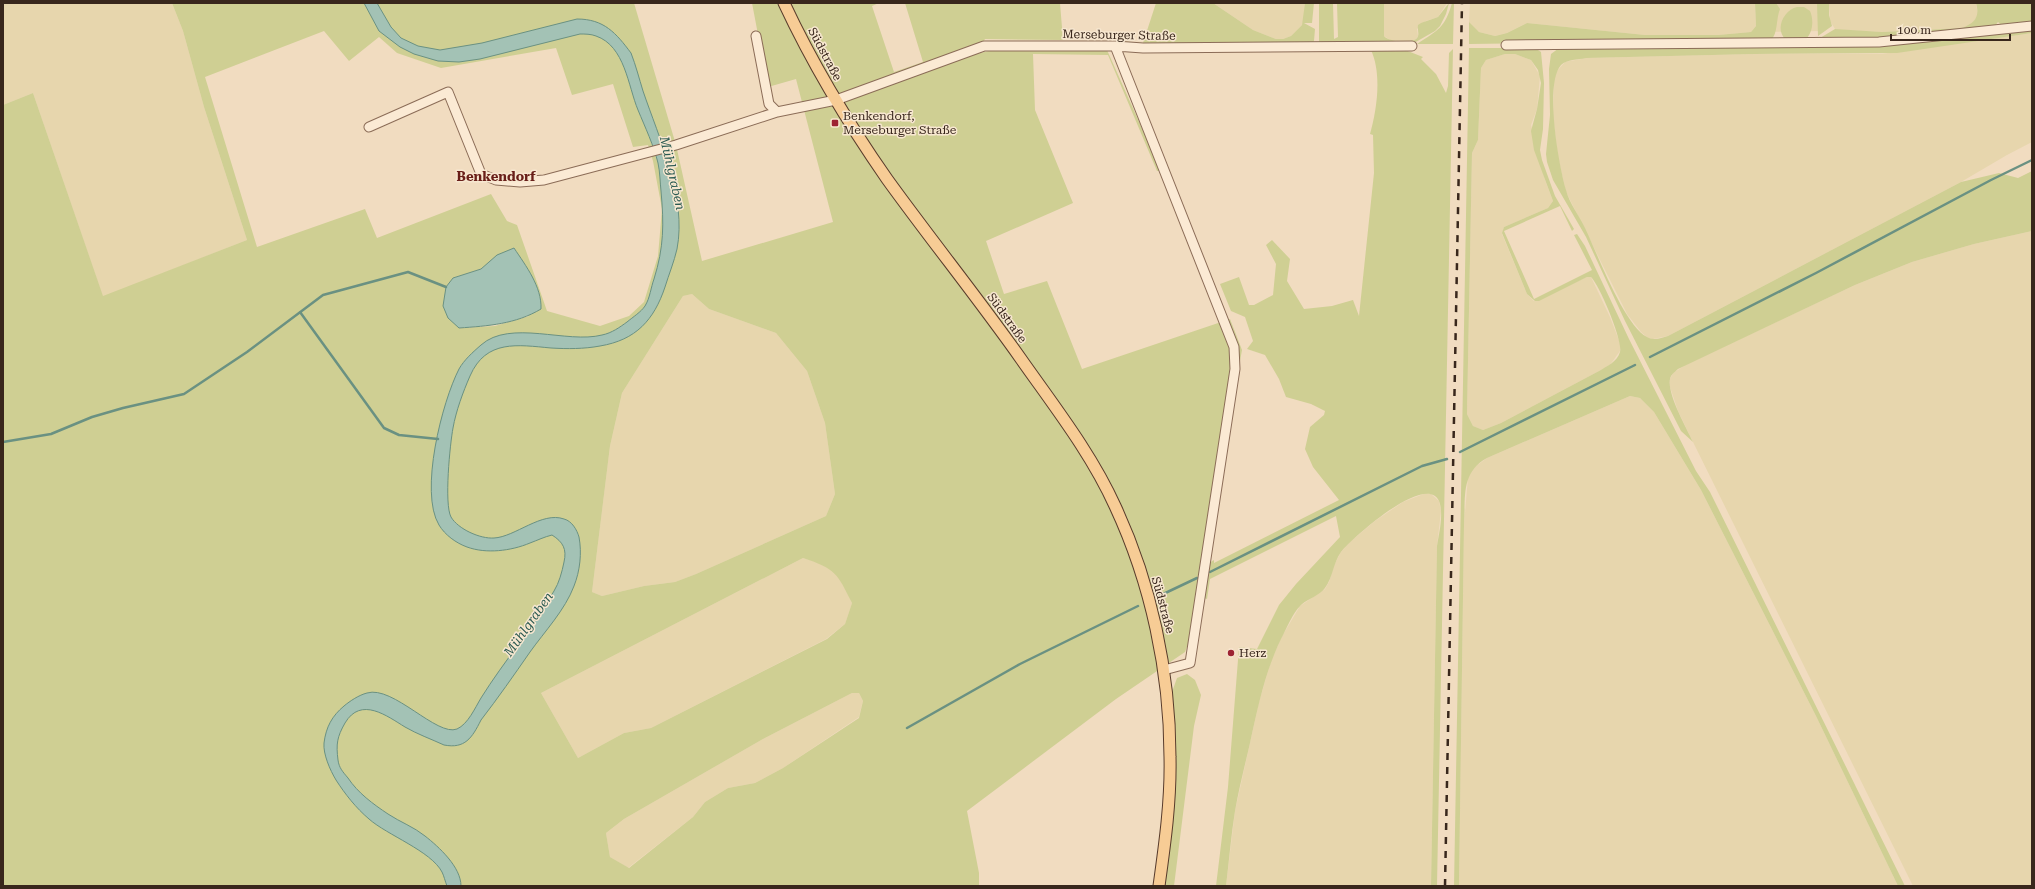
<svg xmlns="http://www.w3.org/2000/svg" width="2035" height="889" font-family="'Roboto Serif',serif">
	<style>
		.farmland { fill: #e7d6ad }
		.green { fill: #cfcf93; fill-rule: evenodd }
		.water { fill: #a3c2b5; stroke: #6a9182 }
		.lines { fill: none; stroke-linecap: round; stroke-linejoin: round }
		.stream { stroke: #6a9182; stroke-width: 2.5 }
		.minor-casing { stroke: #8b6c57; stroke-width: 11 }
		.major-casing { stroke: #583b2b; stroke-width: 13 }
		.minor { stroke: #fbead4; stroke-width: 9 }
		.major { stroke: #f7cc95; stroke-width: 11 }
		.rail { stroke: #39271c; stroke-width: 2.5; stroke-dasharray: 7 7; stroke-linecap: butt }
		.poi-dot { fill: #9d2333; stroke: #f7e7d0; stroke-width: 1.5 }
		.labels { text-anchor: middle; stroke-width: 3; stroke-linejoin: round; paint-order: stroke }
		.street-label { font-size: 12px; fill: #39271c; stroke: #f7e7d0 }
		.poi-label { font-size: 12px; fill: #39271c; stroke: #f7e7d0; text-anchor: start }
		.water-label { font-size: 13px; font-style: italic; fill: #2a5a51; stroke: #f7e7d0 }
		.neighbourhood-label { font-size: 13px; font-weight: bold; fill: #691f19; stroke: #f7e7d0 }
	</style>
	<rect width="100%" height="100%" fill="#f1dcc0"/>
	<path class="farmland" d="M3,3H172L183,31L204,107L247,240L103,297L33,93L3,105Z
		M1213,3H1305L1304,18L1302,25L1291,36L1283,39H1276L1253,30Z
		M1384,3H1447L1438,17L1426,21L1417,29L1418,36L1416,39L1413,41H1392L1384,36Z
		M1470,3H1755L1756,26L1751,32L1718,35H1645L1527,23L1507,33L1495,36L1479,32L1471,26L1469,22Z
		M1762,3H1823L1824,31L1762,32Z
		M1829,3H1976L1978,16L1971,25L1962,28L1882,32L1840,30L1835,29L1830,21Z
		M2032,33V142L2007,155L1961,182L1668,336L1653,339L1648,338L1641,332L1627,314L1566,192L1558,157L1553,117L1554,79L1557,71L1565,62L1586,58L1754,54H1882Z
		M1505,54H1515L1531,60L1540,76L1537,109L1531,125L1545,180L1553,201L1548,208L1504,227L1502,234L1527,294L1534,301L1587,277H1591L1610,317L1620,343V351L1610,365L1599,371L1501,423L1483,430L1473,426L1467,414L1472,153L1478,140L1481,68L1486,60Z
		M2032,231V886H1913L1693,442L1678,411L1670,387V379L1673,373L1687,364L1855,285L1912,262L1974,244Z
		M692,294L709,309L776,333L807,371L825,423L835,494L826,516L696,574L675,582L644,586L602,596L592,592L610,446L622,393L683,296Z
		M1630,396L1640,398L1654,412L1701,490L1816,716L1898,886H1459L1464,525L1468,477L1472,469L1487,458Z
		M1426,493L1431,494L1439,501L1441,511L1437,546L1431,886H1226L1235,811L1259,702L1271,661L1281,638L1300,606L1325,589L1329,582L1334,565L1341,552L1350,542L1375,521L1403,502Z
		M803,558L826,565L839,576L852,603L845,624L826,639L651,728L624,733L578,758L541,693Z
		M852,693H859L863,701L859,717L783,768L755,783L728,788L705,802L693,817L628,868L610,857L606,833L624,819L763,739Z"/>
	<path class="green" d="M172,3H634L676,145L702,261L833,222L796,79L768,87L752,3H879L872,6L894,72L923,62L905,3H1060L1063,40L985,39L976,54L993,50H1107L1161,171H1157L1108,55L1033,54L1035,110L1073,203L986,241L1004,294L1047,281L1082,369L1230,319L1242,350L1188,644L1185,652L1116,699L967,811L979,873V886H3V105L33,93L103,296L247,240L204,107L183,31ZM324,31L349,61L379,37L397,53L441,68L556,48L572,95L613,84L633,147L648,145L653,161L662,209L658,256L644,302L629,316L600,326L547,311L517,225L507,221L491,194L377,238L365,209L257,247L205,77ZM481,269L529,316L495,326L459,328L453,278ZM692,294L709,309L776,333L807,371L825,423L835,494L826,516L696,574L675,582L644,586L602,596L592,592L610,446L622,393L683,296ZM803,558C836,569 837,573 852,603L845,624L827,639L651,728L624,733L578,758L541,693ZM852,693H859L863,701L859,718L783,768L755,783L728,788L705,802L693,817L629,868L610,857L606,833L624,819L763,739Z
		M1156,3H1213L1253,30L1276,39H1283L1291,36L1302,25L1305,3H1314L1312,23H1304L1315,29L1314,41L1312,43L1143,45L1121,43L1120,41L1143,43Z
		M1319,3H1333L1334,39L1338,37L1337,3H1384V36C1388,42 1412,44 1417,38C1420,34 1417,30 1418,25L1421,23L1438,17L1449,3L1446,14L1440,26L1435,31L1414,43L1319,44Z
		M1452,3H1454L1453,44H1417C1438,30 1445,28 1452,3Z
		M1755,3H1776L1780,9C1776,18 1778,34 1771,40L1469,44V22L1479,32L1495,36L1507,33L1527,23L1645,35H1718L1751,32L1756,26Z
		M1817,3H1829V15L1832,26L1818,36Z
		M1976,3H2032V33L1897,53L1754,54L1586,58C1578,60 1567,59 1561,65C1544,84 1559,166 1566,190C1569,203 1579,215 1585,228C1597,253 1624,325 1647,337C1654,341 1661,338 1668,336L1961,182L1999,173L2018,178L2032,171V231L1974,244L1912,262L1855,285L1678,369C1675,372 1671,374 1670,379C1667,394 1686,427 1693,442L1681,431L1625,321L1586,237L1553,180L1547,162L1546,154L1550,115L1549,69L1551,54L1559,48L1810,47L2008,31L1998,22L1994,27L1889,39L1820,38L1835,29L1882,32L1962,28C1975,23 1980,17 1976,3Z
		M1797,7H1804L1810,11C1814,20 1813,33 1805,40H1786C1774,29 1784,10 1797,7Z
		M1469,48H1535L1541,52L1544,83L1543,129L1540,150L1542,160L1555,196L1574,229L1572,231L1560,206L1504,231L1534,299L1592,270L1574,235L1577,234L1585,246L1629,339L1696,471L1710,492L1905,886H1898L1816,716L1701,490L1654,412L1640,398L1630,396L1487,458C1460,473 1466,498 1464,525L1459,886H1454ZM1505,54H1515L1531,60L1538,70L1541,83L1537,109L1531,131L1534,150L1553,201L1548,208L1504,227L1502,233L1527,294L1535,301H1539L1587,277H1591C1600,286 1623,341 1620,352C1617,362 1607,366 1599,371L1501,423L1483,430L1473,426L1467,414L1472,153L1478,140L1481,68L1486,60Z
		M1453,49L1437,886H1431L1437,546C1439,533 1444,514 1439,501C1426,472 1352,538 1341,552C1333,563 1333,577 1325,588C1319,596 1309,598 1301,605C1292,614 1287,628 1281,639C1265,672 1258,707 1250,743C1245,765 1239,788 1235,811C1231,836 1229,861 1226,886H1216L1228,787L1239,647L1257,649L1279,605L1296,584L1340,537L1336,516L1210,579L1207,599L1204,598L1209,563L1214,560V563L1339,500L1313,467L1305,449L1310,427L1324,415L1325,411L1311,404L1286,397L1279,379L1265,355L1247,349L1253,341L1245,317L1231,311L1220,284L1239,277L1249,305H1254L1273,295L1276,264L1266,245L1272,240L1290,259L1287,281L1304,309L1332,306L1353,300L1359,316L1374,173L1373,135L1370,134C1377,109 1382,74 1371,50H1405L1423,57L1421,59L1436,74L1446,93L1448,86L1449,53Z
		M1187,674L1195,680L1201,695L1194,726L1174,886H1164L1173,819L1175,736L1172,692L1177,678Z"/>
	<path class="water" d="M364,3H377L391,27L401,38L418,46L440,50L482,43L577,19C604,19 616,33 631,53C636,66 639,78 643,91C659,138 687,198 677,249C674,262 669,274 665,287C654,320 636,340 600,346C584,349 567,349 551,348C518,345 486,339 470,376C463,392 456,411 453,428C450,444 444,504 451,517C458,529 480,539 494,538C515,537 542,511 564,519C572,521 577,530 579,537C582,553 580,571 574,586C565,610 545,631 530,652C514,675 498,698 481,720C472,738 465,749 444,745C431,739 417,734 405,727C387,716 361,696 345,723C337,737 336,744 338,760C339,768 343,772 348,778C358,793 373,804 388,814C400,822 414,827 425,836C439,847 461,867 461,886H447C445,881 444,876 442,872C431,851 387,835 369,819C356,808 345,794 336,780C330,770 323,754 324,743C326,727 332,716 344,706C350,701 359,695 367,693C393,685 437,737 457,729C468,724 475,708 481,698C504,661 533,628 554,591C559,583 562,572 564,562C567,549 563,542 552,535C544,537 538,540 530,543C511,551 486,554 467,547C456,543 445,535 439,525C419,492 442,402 459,369C464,360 473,352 481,345C510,319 567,344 602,335C612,333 620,327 627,322C633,317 641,312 645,306C650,298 651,287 654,279C664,247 664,224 661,191C660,182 660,172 658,163C654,146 645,127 638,110C628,86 625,46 596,36C591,34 585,34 580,34L480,59L459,62L438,61L414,54L400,47L379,31Z
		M514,248C526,266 542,287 541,309C516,324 488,326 459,328L448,318L443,306L446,287L453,278L481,269L497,255Z"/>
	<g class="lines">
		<path class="stream" d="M300,312L384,428L399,435L438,439
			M1650,357L1816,273L1991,180L2032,160
			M3,442L51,434L92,417L123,408L184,394L247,352L323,295L408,272L446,287
			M1460,452L1635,365
			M1210,572L1422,466L1447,459
			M1159,596L1197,578
			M907,728L1020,664L1138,606"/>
		<defs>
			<path id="minor" d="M756,36L769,104L777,112
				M1506,45L1879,42L2032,26
				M1115,46L1234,347L1235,369L1190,663L1164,670
				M369,127L448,92L481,174L496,180L520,182L544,180L676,145L777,112L836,100L984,46H1115L1143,48L1412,46"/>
			<path id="major" d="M784,3C813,65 848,123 887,179C931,240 978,298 1021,359C1054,406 1091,453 1115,506C1151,583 1170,672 1170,757C1171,800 1165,843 1159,886"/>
		</defs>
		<use href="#minor" class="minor-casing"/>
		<use href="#major" class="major-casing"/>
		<use href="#minor" class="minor"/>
		<use href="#major" class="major"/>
		<path class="rail" d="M1445,886L1462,3"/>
	</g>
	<g class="poi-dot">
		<rect x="831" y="119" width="8" height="8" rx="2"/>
		<circle cx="1231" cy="653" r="4"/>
	</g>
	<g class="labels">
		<g class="street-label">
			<text transform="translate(1119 35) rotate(1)" y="4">Merseburger Straße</text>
			<text transform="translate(825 54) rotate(62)" y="4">Südstraße</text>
			<text transform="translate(1007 318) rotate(54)" y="4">Südstraße</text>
			<text transform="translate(1163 605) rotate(75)" y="4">Südstraße</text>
		</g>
		<g class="poi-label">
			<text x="843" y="120">Benkendorf,<tspan x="843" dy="14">Merseburger Straße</tspan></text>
			<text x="1239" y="657">Herz</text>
		</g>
		<g class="water-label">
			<text transform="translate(673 173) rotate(77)" y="5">Mühlgraben</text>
			<text transform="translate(528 624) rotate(-55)" y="5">Mühlgraben</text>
		</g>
		<g class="neighbourhood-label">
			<text x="496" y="181">Benkendorf</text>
		</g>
	</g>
	<rect width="2035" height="889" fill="none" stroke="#39271c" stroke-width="8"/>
	<path d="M1891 34v6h119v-6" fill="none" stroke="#39271c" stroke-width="2"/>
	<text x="1897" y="34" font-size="12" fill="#39271c" stroke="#f7e7d0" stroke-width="3" paint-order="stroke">100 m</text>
</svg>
